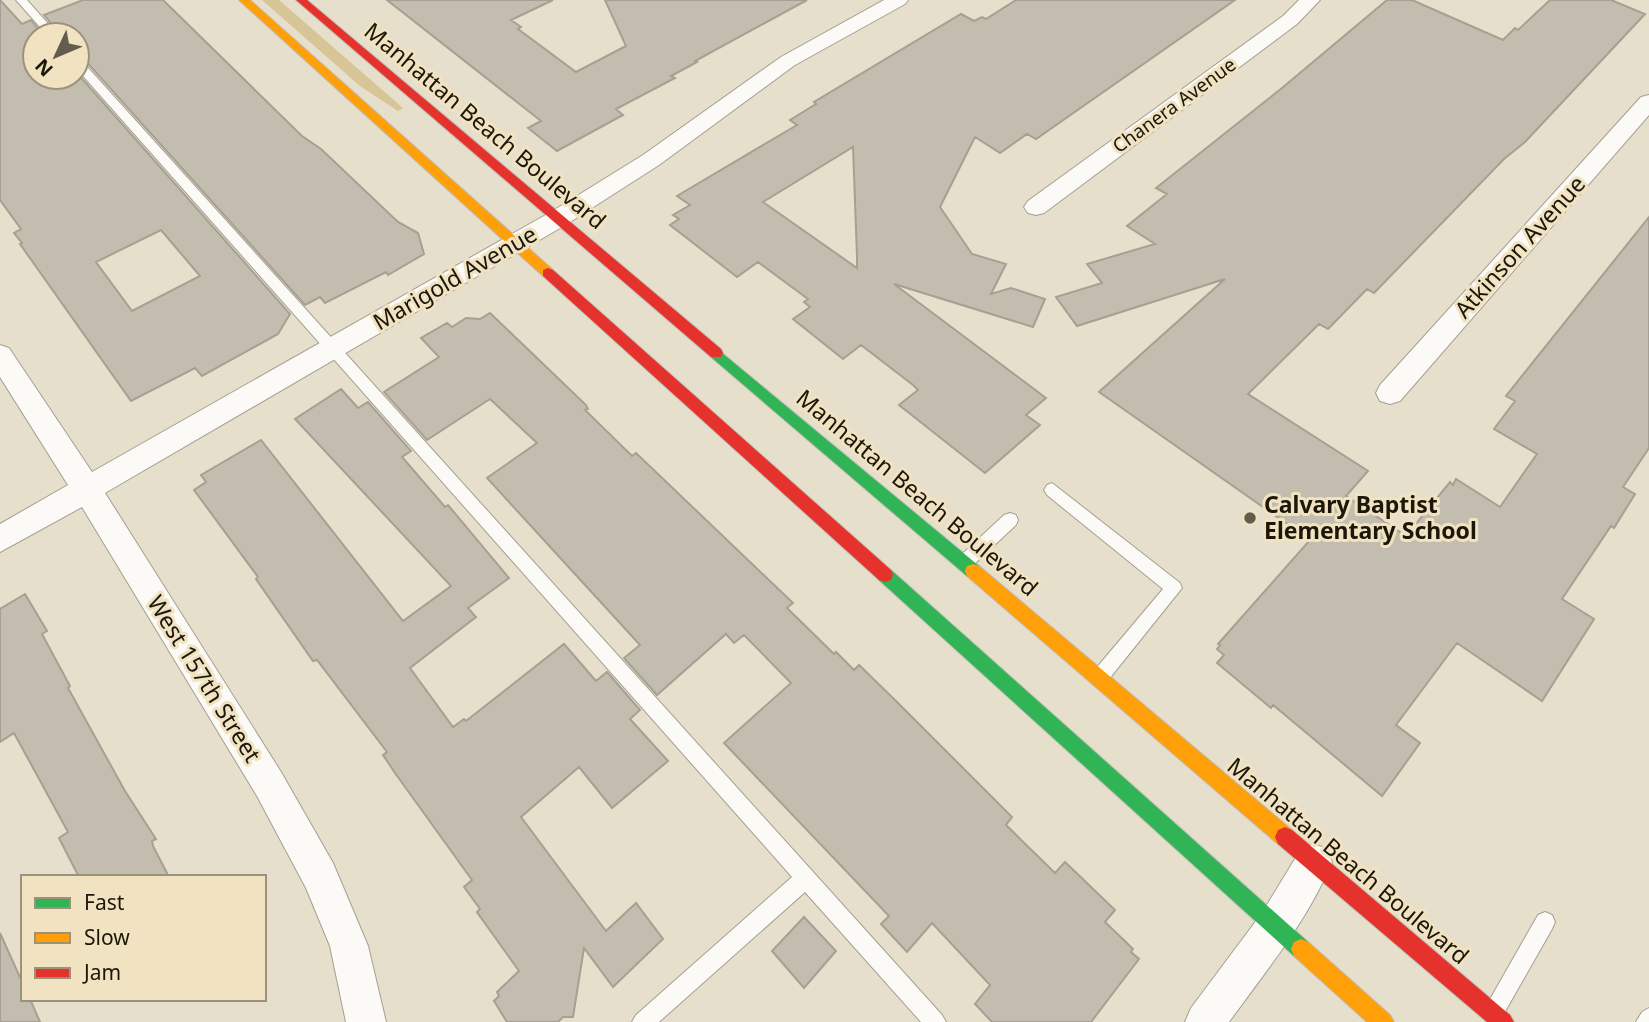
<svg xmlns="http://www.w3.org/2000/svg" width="1649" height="1022" font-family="'Noto Sans',sans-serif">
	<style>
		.green { fill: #d8c597 }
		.building { fill: #c3bdaf; stroke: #a6a092; stroke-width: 2; fill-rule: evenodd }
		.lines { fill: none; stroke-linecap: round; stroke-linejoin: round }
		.lane-casing { stroke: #a59f91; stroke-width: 2 }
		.street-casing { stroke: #a59f91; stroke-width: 2 }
		.fast-casing { stroke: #c0bdb3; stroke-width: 2 }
		.slow-casing { stroke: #c0bdb3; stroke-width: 2 }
		.jam-casing { stroke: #c0bdb3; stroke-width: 2 }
		.lane { fill: #fbfaf7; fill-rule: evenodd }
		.street { fill: #fbfaf7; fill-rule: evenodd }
		.fast { fill: #30b455; fill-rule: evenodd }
		.slow { fill: #ff9f0a; fill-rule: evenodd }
		.jam { fill: #e5322d; fill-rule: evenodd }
		.poi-dot { fill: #635d4f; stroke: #f1e3c2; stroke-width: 2.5 }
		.labels { text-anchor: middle; stroke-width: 6; stroke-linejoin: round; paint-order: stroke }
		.far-street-label { font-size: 19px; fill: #1c170b; stroke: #f1e3c2 }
		.street-label { font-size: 23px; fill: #1c170b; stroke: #f1e3c2 }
		.poi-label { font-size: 23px; font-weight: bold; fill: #1c170b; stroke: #f1e3c2; text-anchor: start }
	</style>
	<rect width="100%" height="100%" fill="#e6dfcc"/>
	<path class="green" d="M262,0H279L403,108L398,111L360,86Z"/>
	<path class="building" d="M0,0L22,24L31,20L43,35H35V77H77V73L290,314L278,334L202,376L195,368L131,401L20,244L22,243L14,233L21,229L0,200ZM161,230L200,276L132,311L96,262Z
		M83,0H163L302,136L321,149L398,222L418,233L424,254L388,275L386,272L325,303L320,297L305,305L83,58L77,57V35H61L44,15Z
		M387,0H553L511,20L521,27L518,29L576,72L626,46L605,0H807L695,61L697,62L671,76L675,78L616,109L623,115L557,151L528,128L541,121Z
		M1016,0H1235L1036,139L1027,134L1000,153L975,137L940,207L972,254L1006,264L991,294L1011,288L1045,299L1033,327L894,284L1046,398L1026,415L1040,425L985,473L899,405L918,390L913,385L861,345L843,359L793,319L810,307L804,302L808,299L758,262L737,277L670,225L679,219L673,215L690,205L677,196L797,125L790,120L816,104L814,102L961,14L974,21L982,17L986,19ZM853,147L857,256V268L763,202Z
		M1387,0H1412L1503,40L1515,28L1518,30L1550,0H1611L1645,14L1525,142L1504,159L1374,293L1367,289L1328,329L1319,324L1248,394L1368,471L1346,496L1406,536L1450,482L1453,485L1456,479L1500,507L1537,454L1494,429L1515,401L1506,396L1649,217V448L1623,487L1635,494L1614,528L1611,526L1562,599L1594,619L1542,701L1457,643L1396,725L1420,743L1382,796L1273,705L1271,708L1217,663L1224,655L1217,649L1220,645L1218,644L1310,540L1099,392L1225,279L1077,326L1056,297L1102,283L1087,264L1155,244L1127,226L1167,194L1156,188L1282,88Z
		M490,313L586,405L588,409L585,410L632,456L636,453L793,603L787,608L834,654L836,652L854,670L859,665L897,702L1012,817L1006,825L1055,873L1065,862L1115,910L1105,922L1133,949L1131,952L1139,959L1091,1022H992L975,1004L990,985L932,923L907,952L881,924L889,916L724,743L791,683L744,635L734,643L726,634L657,695L624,658L640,645L487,478L537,443L490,399L427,440L384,392L439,357L421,338L447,323L452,327L466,318L480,319Z
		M341,389L358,408L368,402L411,451L402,457L445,507L448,505L509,578L468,608L476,617L410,668L453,727L464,719L466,721L564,644L596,681L607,672L640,710L630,719L668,761L612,808L579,767L521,817L606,931L636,903L663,939L613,987L584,948L573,1017H563L558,1022H507L494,1001L499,996L497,992L519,971L477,912L480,909L464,887L472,880L395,773L383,755L387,752L317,660L313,661L256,579L258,577L194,490L206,482L201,475L261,440L403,621L451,586L295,419Z
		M25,594L47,631L42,634L70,686L68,688L125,791L156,839L152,841L153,846L169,877H79L59,838L68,832L14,733L0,742V609Z
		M804,917L836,951L804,988L772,951Z
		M0,933L23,984V999H30L40,1022H0Z"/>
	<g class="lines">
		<defs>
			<path id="lane" d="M16,0H27L58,35H47Z
				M77,59L81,60L942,1015L946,1022H921L805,892L659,1022H632L636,1015L792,877L77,69Z
				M1052,483L1180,583L1182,588L1105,684L1099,686L1093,684L1090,678L1093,672L1163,589L1047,495L1044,490L1047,485Z
				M1010,513L1016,515L1018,520L1016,525L970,568L964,570L958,568L956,563L958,558L1004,515Z
				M1545,912L1552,915L1555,922L1552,929L1503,1015L1496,1019L1489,1015L1485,1008L1489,1001L1538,915Z
				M1649,1008V1022H1636L1642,1012Z"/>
			<path id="street" d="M884,0H908L905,4L795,65L659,165L567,224L105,493L281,772L333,863L368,946L386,1022H346L330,946L306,888L257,796L82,507L0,552V524L68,485L0,377V345L9,348L92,472L551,212L643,155L781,57Z
				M1299,0H1320L1297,24L1044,213L1036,215L1028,213L1024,207L1028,201L1283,16Z
				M1649,95V115L1400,401L1390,404L1380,401L1376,393L1380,385L1641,97Z
				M1314,844L1327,849L1332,862C1308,920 1266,971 1229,1022H1185L1191,1008L1262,913L1301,849Z"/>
			<path id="fast" d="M716,348L979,566L981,571L979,576L973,578L967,576L711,357L709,353Z
				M885,568L891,570L1308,942L1311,949L1308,956L1301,959L1294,956L879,580L877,575L879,570Z"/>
			<path id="slow" d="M239,0H250L553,270V276H543Z
				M973,564L979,566L1292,830L1295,837L1292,844L1285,847L1278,844L967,576L965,571L967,566Z
				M1301,939L1308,942L1390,1015L1394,1022H1367L1294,956L1291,949L1294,942Z"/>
			<path id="jam" d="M296,0H307L721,349L723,353L721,357H711Z
				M548,268L553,270L891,570L893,575L891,580L885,582L879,580L543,276V270Z
				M1285,827L1292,830L1510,1015L1514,1022H1487L1278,844L1275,837L1278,830Z"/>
		</defs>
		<use href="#lane" class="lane-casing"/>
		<use href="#street" class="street-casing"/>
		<use href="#fast" class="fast-casing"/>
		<use href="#slow" class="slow-casing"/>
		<use href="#jam" class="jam-casing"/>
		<use href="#lane" class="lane"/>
		<use href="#street" class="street"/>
		<use href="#fast" class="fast"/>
		<use href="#slow" class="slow"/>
		<use href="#jam" class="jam"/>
	</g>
	<circle class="poi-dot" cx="1250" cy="518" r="7"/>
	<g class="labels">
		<g class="far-street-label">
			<text transform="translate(1174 105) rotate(-36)" y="7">Chanera Avenue</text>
		</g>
		<g class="street-label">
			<text transform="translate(485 126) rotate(40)" y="8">Manhattan Beach Boulevard</text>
			<text transform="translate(1520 247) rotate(-48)" y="8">Atkinson Avenue</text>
			<text transform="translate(455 278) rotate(-30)" y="8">Marigold Avenue</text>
			<text transform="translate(917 493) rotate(40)" y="8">Manhattan Beach Boulevard</text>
			<text transform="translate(204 679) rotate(58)" y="8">West 157th Street</text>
			<text transform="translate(1348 861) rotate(40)" y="8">Manhattan Beach Boulevard</text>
		</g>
		<g class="poi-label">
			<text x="1264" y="513">Calvary Baptist<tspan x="1264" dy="26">Elementary School</tspan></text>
		</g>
	</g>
	<rect x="21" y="875" width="245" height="126" fill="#f1e3c2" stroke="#9c9179" stroke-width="2"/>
	<rect x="35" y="898" width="35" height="10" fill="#30b455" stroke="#9c9179" stroke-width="2"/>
	<text x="84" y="910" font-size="21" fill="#1c170b">Fast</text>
	<rect x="35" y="933" width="35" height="10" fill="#ff9f0a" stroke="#9c9179" stroke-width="2"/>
	<text x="84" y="945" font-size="21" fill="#1c170b">Slow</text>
	<rect x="35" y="968" width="35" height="10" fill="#e5322d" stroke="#9c9179" stroke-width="2"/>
	<text x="84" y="980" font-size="21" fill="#1c170b">Jam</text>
	<g transform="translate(56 56) rotate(226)"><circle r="33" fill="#f1e3c2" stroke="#9c9179" stroke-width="2"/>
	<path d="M0-5L12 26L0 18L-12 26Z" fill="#635d4f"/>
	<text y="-10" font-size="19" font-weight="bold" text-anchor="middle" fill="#1c170b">N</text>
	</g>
</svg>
